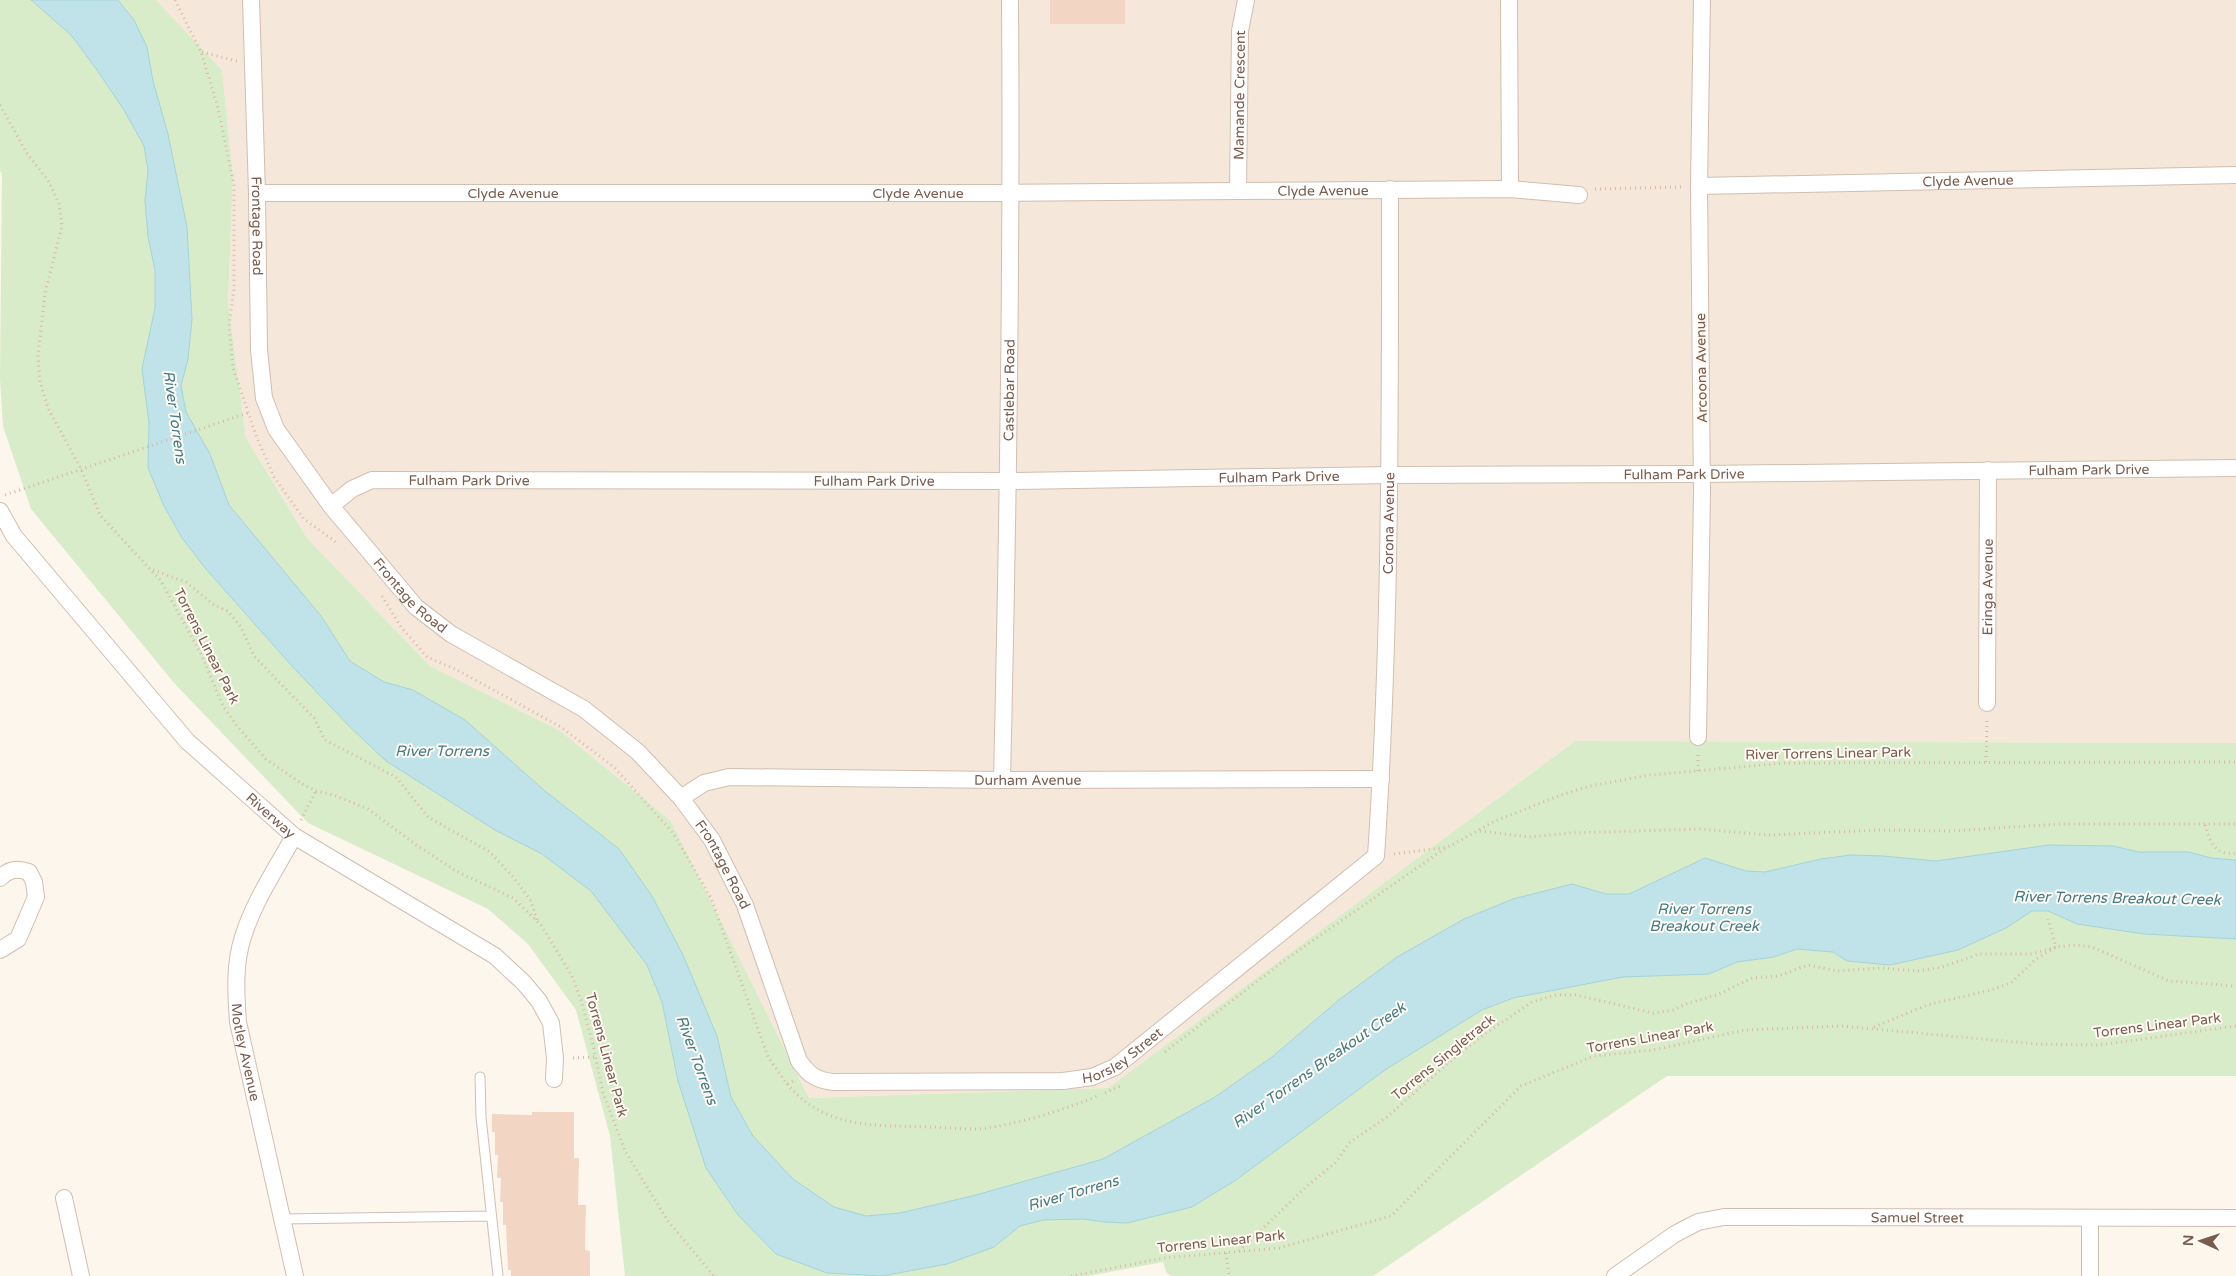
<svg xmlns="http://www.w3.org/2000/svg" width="2236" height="1276" font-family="'Varela Round',sans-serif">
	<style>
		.residential { fill: #f5e8da }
		.green { fill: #d8ecc9 }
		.water { fill: #bfe3e8; stroke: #a5d3da }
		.building { fill: #f3d5c3 }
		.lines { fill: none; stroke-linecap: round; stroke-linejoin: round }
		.service-casing { stroke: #d1beb0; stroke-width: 11 }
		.minor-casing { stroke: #d1beb0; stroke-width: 18 }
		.path { stroke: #d9b8a5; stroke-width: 3; stroke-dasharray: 1 4; stroke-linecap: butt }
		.service { stroke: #fff; stroke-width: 9 }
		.minor { stroke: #fff; stroke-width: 16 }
		.labels { text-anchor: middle; stroke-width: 4; stroke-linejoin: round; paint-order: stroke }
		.street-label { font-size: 14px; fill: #7a5c4d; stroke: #fffaf3 }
		.water-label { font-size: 15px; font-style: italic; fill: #437c86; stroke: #fffaf3 }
	</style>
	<rect width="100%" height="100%" fill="#fdf6ec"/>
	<path class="residential" d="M156,0H2236V743L1575,741L1108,1088L809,1098L671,821L559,730L430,666L307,538L246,438L228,302L233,176L222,70Z"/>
	<path class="green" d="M0,0H156L222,70L233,176L228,302L246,438L307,538L430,666L559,730L671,821L809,1098L1108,1088L1575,741L2236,743V1076H1667L1373,1276H1171L1166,1272L1163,1262L1088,1276H625L610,1136L576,1010L528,944L488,909L308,823L175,684L31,509L3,426L0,379L2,174L0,171Z"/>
	<path class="water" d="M31,0H118L134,20L147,47L153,81L168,134L187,227L192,319L188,359L181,386L186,412L210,454L229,505L321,616L350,661L384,682L413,690L465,720L545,791L619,849L652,896L683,955L717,1036L731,1097L753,1136L793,1179L834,1207L866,1216L900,1213L976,1195L1103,1159L1215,1097L1272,1057L1340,999L1397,957L1464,919L1513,899L1572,884L1606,894H1629L1705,858L1746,871L1765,872L1821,859L1851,855L1883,856L1936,861L2049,845L2113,846L2139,852H2189L2211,858L2236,860V939L2144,934L2077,924L2048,911H2032L2006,928L1958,950L1890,965L1847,961L1833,952L1797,949L1774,957L1737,962L1709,974L1623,977L1513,998L1482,1010L1385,1070L1236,1180L1192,1207L1127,1223L1104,1222L1083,1219L1043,1220L1020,1226L994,1247L947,1264L882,1276L827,1273L776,1254L738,1215L706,1168L678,1081L662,1002L647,965L591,891L542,854L495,830L386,761L349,726L291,665L206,569L182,538L164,506L148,468L149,423L142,369L155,308V270L148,237L145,201L148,170L144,146L124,110L97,70L71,35Z"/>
	<path class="building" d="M1050,0H1125V24H1050Z
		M532,1112H574V1158H579L578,1205H586L585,1250L590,1251V1276H511V1270H508L506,1225H503V1202H500L501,1178H497L498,1155H495V1132H492V1114L532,1115Z"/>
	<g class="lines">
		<defs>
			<path id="service" d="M480,1077L481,1117L498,1276
				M281,1219L491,1216"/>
			<g id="minor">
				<path id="s1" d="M251,0L257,193L259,350L264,398L276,429L331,506L416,607L451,634L584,709L638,752L681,798L712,840L745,905L799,1061C809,1075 816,1080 833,1082L1063,1081L1092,1077L1115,1067L1376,856C1391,634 1390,411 1390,189"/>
				<path d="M1509,0L1510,189"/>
				<path id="s2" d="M1699,186L2236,175"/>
				<path id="s3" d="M1238,191L1240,31L1246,0"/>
				<path id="s4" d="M257,193H998L1510,189L1579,195"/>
				<path id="s5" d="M331,506L352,489L372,480L1009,481L1390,475L1702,474L2236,468"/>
				<path id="s6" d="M0,511L14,536L187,741L294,836L495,956L524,983L539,1001L551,1023L555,1058L554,1079"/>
				<path id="s7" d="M1987,703L1988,470"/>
				<path d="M1698,737L1702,492L1699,186L1702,0"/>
				<path id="s8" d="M1002,780C1008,520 1012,260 1010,0"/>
				<path id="s9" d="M681,798L704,783L729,777L1002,780L1381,779"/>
				<path id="s10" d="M294,836C276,869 254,901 243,937C234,964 236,994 238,1022L295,1276"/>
				<path d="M0,878C9,869 17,868 29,872L34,882L36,897L18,939L0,950"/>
				<path d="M64,1198L81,1276"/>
				<path id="s11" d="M1615,1276L1675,1234L1698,1222L1724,1217L2236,1218"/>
				<path d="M2090,1276V1219"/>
			</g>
		</defs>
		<use href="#service" class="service-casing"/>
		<use href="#minor" class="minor-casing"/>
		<path class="path" d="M175,0L201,52L217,104L234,185V289L229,326L233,368L257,438L274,477L304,519L336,542
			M202,52L237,61
			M0,105L26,152L49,182L59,204L62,226L45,293L38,356L40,382L48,408L81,469L100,515L161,581L202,656L223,706L237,726L266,759L302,784L316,791L334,795L368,809L415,844L456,871L513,898L541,925L572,976L581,1000L594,1049L603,1093L625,1151L668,1221L714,1276
			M1595,189L1683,187
			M5,495L248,413
			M153,570L186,582L214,605L228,611L241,627L254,656L314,718L325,740L396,777L428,817L490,852L514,878L531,901L537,920
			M382,596L401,627L427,657L457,670L561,727L614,767L673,833L711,898L768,1057L787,1084L793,1081
			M1986,762L1987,718
			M1698,771V752
			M301,820L316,791
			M2205,825C2210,842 2215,856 2236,853
			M1480,831L1529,837L1570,833L1700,829L1768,835L1879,830L1952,831L2060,824H2236
			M1394,854L1448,847L1495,821L1561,795L1590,786L1650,775L1785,763L2236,762
			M1874,1027L1927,1005L1991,990L2011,983L2036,959L2056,947L2075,945L2092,947L2169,981L2236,986
			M1165,1052L1285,960L1447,847
			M573,1058L595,1057
			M787,1084C826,1130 875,1125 930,1127C948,1127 969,1131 987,1128C1025,1122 1064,1110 1100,1095
			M1105,1093L1122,1085
			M1239,1251L1306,1187L1335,1163L1350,1142L1387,1117L1447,1064L1482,1036L1532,1002L1556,995H1576L1653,1013L1674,1010L1688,1003L1717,995L1752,978L1778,976L1808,965L1836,971L1882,968L1918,971L1942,967L1979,954H2032L2056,947L2048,919
			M1226,1253L1229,1276
			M1071,1276L1164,1258L1279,1248L1391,1216L1521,1086L1594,1056L1653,1050L1745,1030L1841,1026L2037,1044L2099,1045L2236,1026"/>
		<use href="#service" class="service"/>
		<use href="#minor" class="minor"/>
	</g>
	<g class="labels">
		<g class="street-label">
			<text dy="5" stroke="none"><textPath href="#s3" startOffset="96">Mamande Crescent</textPath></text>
			<text dy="5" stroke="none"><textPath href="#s2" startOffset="269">Clyde Avenue</textPath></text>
			<text dy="5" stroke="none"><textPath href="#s4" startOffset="1066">Clyde Avenue</textPath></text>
			<text dy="5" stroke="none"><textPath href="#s4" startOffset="256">Clyde Avenue</textPath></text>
			<text dy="5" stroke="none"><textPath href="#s4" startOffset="661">Clyde Avenue</textPath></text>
			<text dy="5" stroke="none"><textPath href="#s1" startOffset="226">Frontage Road</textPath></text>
			<text transform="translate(1701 368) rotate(-91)" y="5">Arcoona Avenue</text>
			<text dy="5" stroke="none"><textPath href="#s8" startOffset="390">Castlebar Road</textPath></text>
			<text dy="5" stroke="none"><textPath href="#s5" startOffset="1766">Fulham Park Drive</textPath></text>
			<text dy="5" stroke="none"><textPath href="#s5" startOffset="1361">Fulham Park Drive</textPath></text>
			<text dy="5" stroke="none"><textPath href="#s5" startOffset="956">Fulham Park Drive</textPath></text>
			<text dy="5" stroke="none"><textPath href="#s5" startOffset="146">Fulham Park Drive</textPath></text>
			<text dy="5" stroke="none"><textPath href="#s5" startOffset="551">Fulham Park Drive</textPath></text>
			<text dy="5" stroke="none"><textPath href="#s1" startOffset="2272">Corona Avenue</textPath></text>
			<text dy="5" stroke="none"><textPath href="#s7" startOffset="116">Eringa Avenue</textPath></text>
			<text dy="5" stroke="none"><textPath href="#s1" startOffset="646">Frontage Road</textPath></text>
			<text transform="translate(207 646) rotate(63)" y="5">Torrens Linear Park</text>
			<text transform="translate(1828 753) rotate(-1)" y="5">River Torrens Linear Park</text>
			<text dy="5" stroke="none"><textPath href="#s9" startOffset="352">Durham Avenue</textPath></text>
			<text dy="5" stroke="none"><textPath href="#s6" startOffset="409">Riverway</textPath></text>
			<text dy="5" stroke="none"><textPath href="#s1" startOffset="1066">Frontage Road</textPath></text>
			<text transform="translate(2157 1025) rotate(-7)" y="5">Torrens Linear Park</text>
			<text transform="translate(1650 1037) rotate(-10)" y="5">Torrens Linear Park</text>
			<text dy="5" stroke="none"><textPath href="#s10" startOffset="230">Motley Avenue</textPath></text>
			<text dy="5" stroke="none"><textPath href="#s1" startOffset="1615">Horsley Street</textPath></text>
			<text transform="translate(607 1055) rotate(75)" y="5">Torrens Linear Park</text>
			<text transform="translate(1443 1057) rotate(-39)" y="5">Torrens Singletrack</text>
			<text dy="5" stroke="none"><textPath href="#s11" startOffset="319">Samuel Street</textPath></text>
			<text transform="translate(1221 1241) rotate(-6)" y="5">Torrens Linear Park</text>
		</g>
		<g class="water-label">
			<text transform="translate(175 417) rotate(82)" y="5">River Torrens</text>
			<text x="442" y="756">River Torrens</text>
			<text transform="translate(2117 898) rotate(1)" y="5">River Torrens Breakout Creek</text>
			<text x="1704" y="914">River Torrens<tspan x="1704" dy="17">Breakout Creek</tspan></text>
			<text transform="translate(697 1060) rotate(70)" y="5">River Torrens</text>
			<text transform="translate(1319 1065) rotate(-35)" y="5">River Torrens Breakout Creek</text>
			<text transform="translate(1073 1193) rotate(-16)" y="5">River Torrens</text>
		</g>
	</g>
	<g transform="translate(2201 1241) rotate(273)" stroke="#fffaf3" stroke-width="4" paint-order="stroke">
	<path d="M0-4L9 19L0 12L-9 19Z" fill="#7a5c4d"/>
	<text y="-8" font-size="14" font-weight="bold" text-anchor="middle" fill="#7a5c4d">N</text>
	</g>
</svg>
